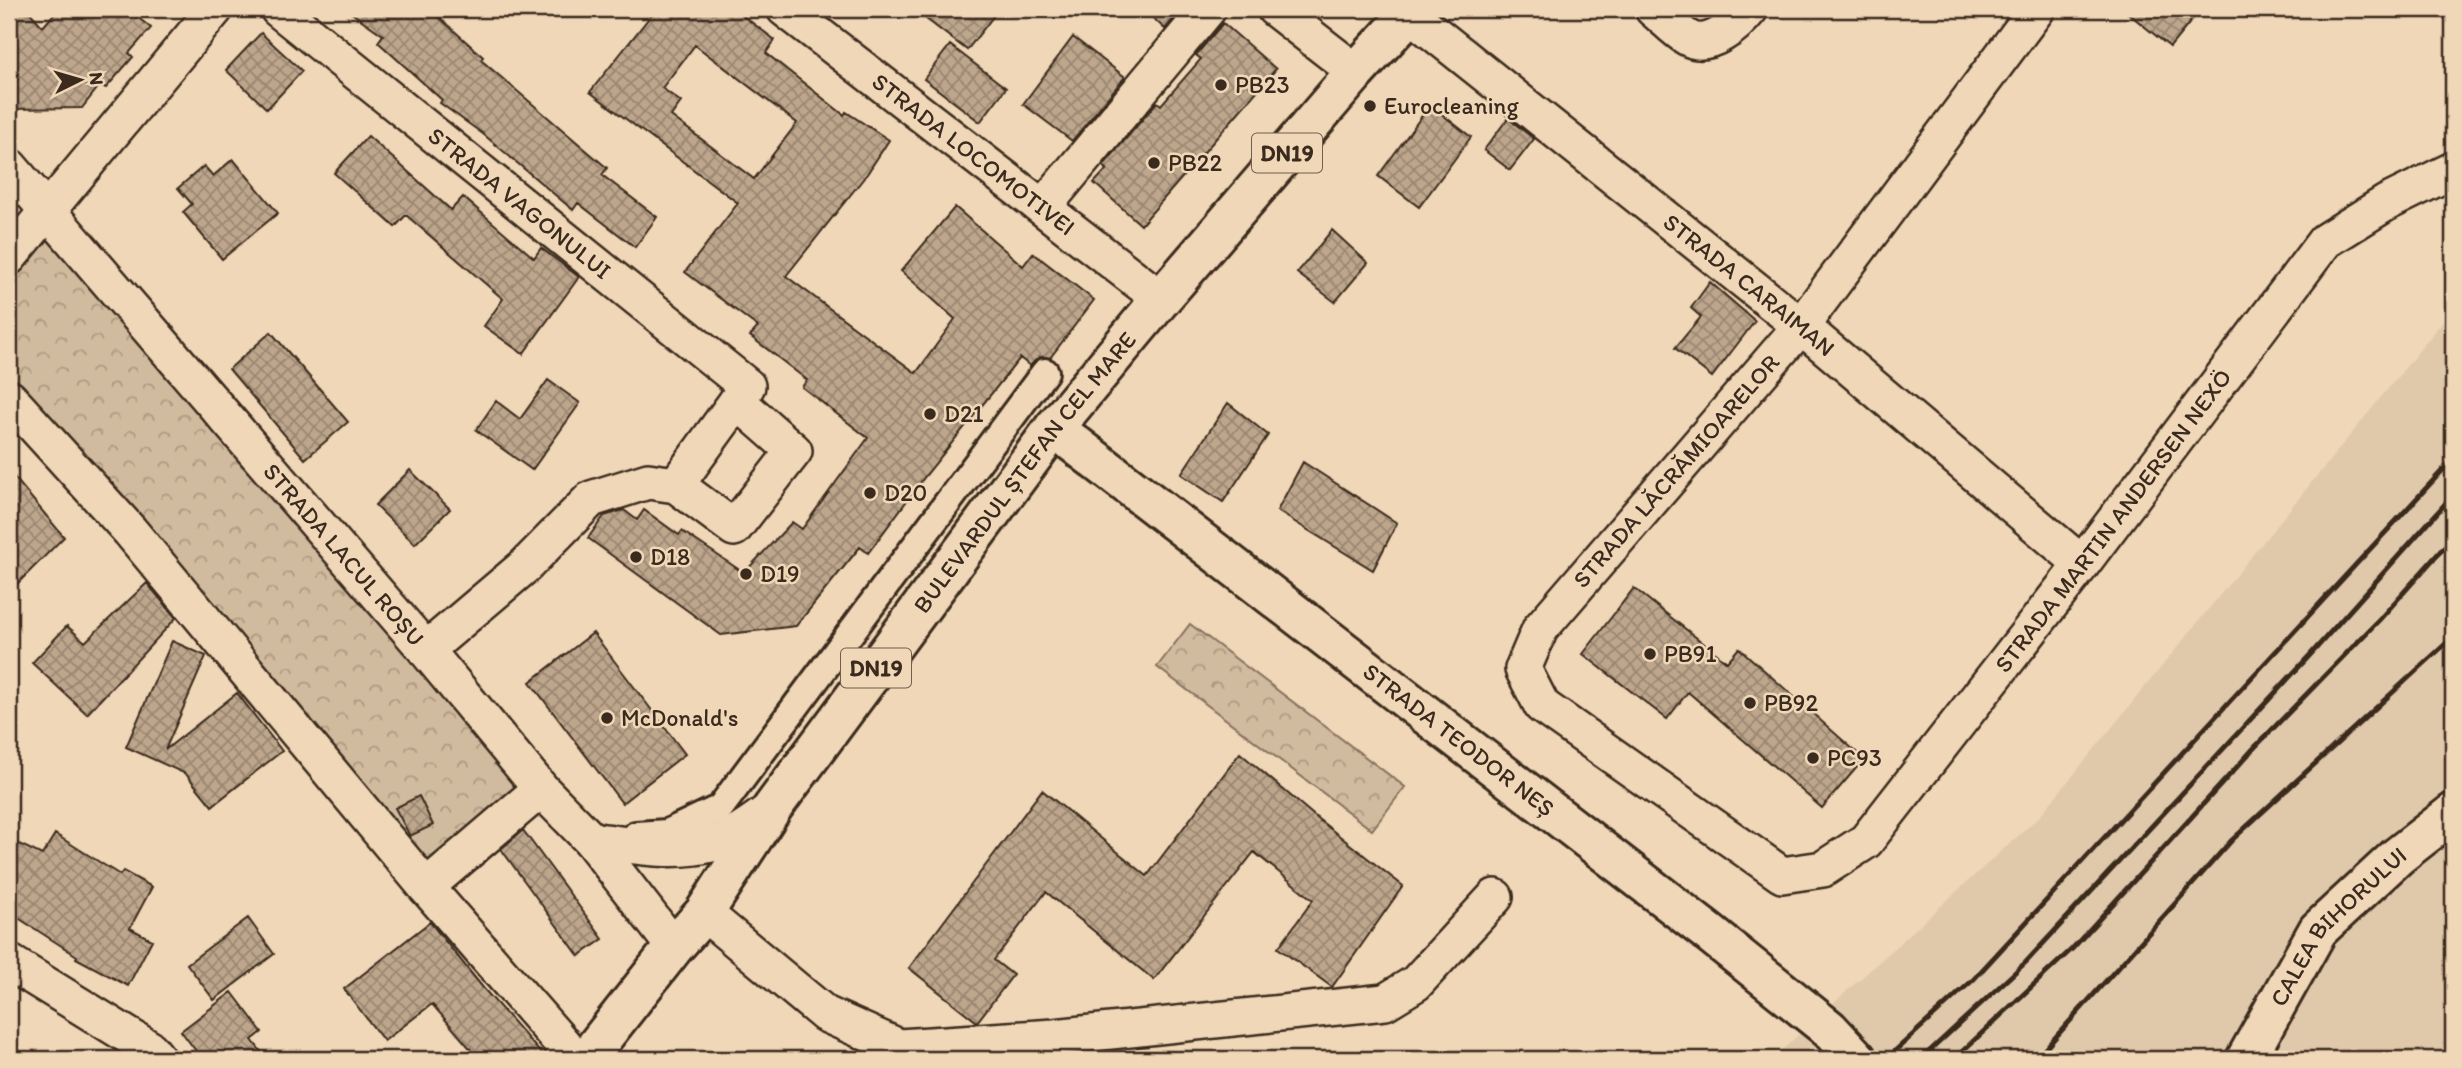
<svg xmlns="http://www.w3.org/2000/svg" width="2462" height="1068" font-family="Itim,sans-serif">
	<style>
		.built { fill: #e0c8aa }
		.forest { fill: url(#forest-crowns); stroke: #86725e; stroke-width: 2 }
		.building { fill: url(#building-cross-hatch); stroke: #3b2a1e; stroke-width: 2; fill-rule: evenodd }
		.lines { fill: none; stroke-linecap: round; stroke-linejoin: round }
		.pedestrian-casing { stroke: #3b2a1e; stroke-width: 32 }
		.minor-casing { stroke: #3b2a1e; stroke-width: 40 }
		.secondary-casing { stroke: #3b2a1e; stroke-width: 44 }
		.primary-casing { stroke: #3b2a1e; stroke-width: 44 }
		.pedestrian { stroke: #efd7b7; stroke-width: 26 }
		.minor { stroke: #efd7b7; stroke-width: 35 }
		.secondary { stroke: #efd7b7; stroke-width: 38 }
		.primary { stroke: #efd7b7; stroke-width: 38 }
		.rail { stroke: #3b2a1e; stroke-width: 5 }
		.poi-dot { fill: #3b2a1e; stroke: #efd7b7; stroke-width: 2.5 }
		.labels { text-anchor: middle; stroke-width: 5; stroke-linejoin: round; paint-order: stroke }
		.shield { fill: #efd7b7; stroke: #715e4c; stroke-width: 2 }
		.shield-label { font-size: 23px; font-weight: bold; fill: #3b2a1e }
		.poi-label { font-size: 24px; fill: #3b2a1e; stroke: #efd7b7; text-anchor: start }
		.street-label { font-size: 24px; fill: #3b2a1e; stroke: #efd7b7 }
	</style>
	<defs>
		<pattern id="forest-crowns" width="20" height="18" patternUnits="userSpaceOnUse" patternTransform="scale(1.75)"><rect width="20" height="18" fill="#d1bb9e"/><path d="M2 6a3 3 0 1 1 6 0M12 15a3 3 0 1 1 6 0" fill="none" stroke="#ab9880"/></pattern>
		<pattern id="building-cross-hatch" width="8" height="8" patternUnits="userSpaceOnUse" patternTransform="scale(1.75)"><rect width="8" height="8" fill="#bda68c"/><path d="M0 0l8 8M0 8l8-8" fill="none" stroke="#9b8772"/></pattern>
	</defs>
	<rect width="100%" height="100%" fill="#efd7b7"/>
	<filter id="ink" filterUnits="userSpaceOnUse"><feTurbulence type="fractalNoise" baseFrequency=".0143" numOctaves="2"/><feDisplacementMap in="SourceGraphic" scale="14" xChannelSelector="R" yChannelSelector="G"/><feConvolveMatrix kernelMatrix="1 2 1 2 8 2 1 2 1" color-interpolation-filters="sRGB"/></filter>
	<g filter="url(#ink)">
		<path class="built" d="M2453,309V1059H1772L2039,817Z"/>
		<path class="forest" d="M47,210L541,789L426,887L9,402V258Z
			M1190,624L1405,787L1372,830L1157,667Z"/>
		<path class="building" d="M9,9H27L43,27L58,9H127L151,28L129,53L133,57L106,88L100,85L82,108L9,109Z
			M346,9H430L483,57L481,60L607,168L602,175L657,217L635,247L578,203L573,210L483,134L440,103L442,100L378,42L383,35Z
			M656,9H734L775,40L766,53L844,115L846,112L889,140L867,174L786,276L916,373L955,319L901,271L955,207L1023,266L1033,253L1094,300L1050,358L1039,357L1030,366L1020,358L926,475L868,553L860,547L796,626L721,635L588,538L604,516L624,510L637,520L644,510L679,535L682,531L744,573L792,522L802,529L868,438L802,387L807,380L750,336L758,327L685,272L738,203L590,92ZM695,45L797,123L754,179L671,116L681,102L662,88Z
			M913,9H999L967,50Z
			M1143,9H1182L1165,29Z
			M2123,9H2201L2170,47Z
			M1223,23L1276,69L1141,225L1094,183L1107,169L1103,166L1157,102L1161,105L1201,59L1196,55Z
			M261,33L302,71L267,109L226,70Z
			M1073,37L1125,77L1072,141L1023,104Z
			M950,45L1006,88L980,122L924,79Z
			M1430,105L1471,137L1419,207L1378,176Z
			M1508,118L1534,139L1510,170L1484,150Z
			M368,136L451,210L463,197L534,258L541,248L579,277L523,354L484,326L503,299L406,215L395,227L334,173Z
			M233,159L278,213L222,259L183,212L192,204L178,188L204,166L213,176Z
			M1332,230L1368,263L1335,302L1297,273Z
			M1710,282L1755,321L1712,377L1675,348L1701,317L1691,308Z
			M271,332L348,422L305,459L229,369Z
			M548,380L580,403L532,470L476,430L496,401L520,419Z
			M1228,403L1268,435L1223,502L1181,474Z
			M1303,462L1397,523L1373,570L1277,511Z
			M410,470L450,509L415,544L375,505Z
			M9,471L64,537L9,592Z
			M147,583L176,618L87,714L32,663L67,626L85,642Z
			M1634,588L1727,662L1739,648L1864,759L1822,808L1688,692L1667,719L1583,654Z
			M593,633L685,754L622,803L530,682Z
			M172,641L206,656L165,750L237,693L282,751L212,806L186,774L126,747Z
			M1240,753L1318,819L1403,886L1332,987L1278,948L1313,900L1254,852L1154,980L1046,892L994,960L1013,975L977,1022L909,968L1042,790L1147,876Z
			M419,796L433,825L410,836L395,808Z
			M523,830L603,939L579,956L501,849Z
			M55,834L120,875L123,871L152,887L130,928L152,940L128,986L76,958L77,956L9,912V839L42,855Z
			M248,918L274,954L214,1000L187,964Z
			M430,922L484,989L546,1059H479L432,1004L384,1041L344,989Z
			M232,992L262,1032L252,1040L267,1059H202L181,1031Z"/>
		<g class="lines">
			<defs>
				<path id="pedestrian" d="M636,835L667,833L720,808L1045,372"/>
				<g id="minor">
					<path id="s1" d="M278,9L747,386L737,401L794,451L734,528L676,485L648,481L591,499L525,566L426,650"/>
					<path id="s2" d="M785,9L1161,299"/>
					<path d="M1275,9L1356,72"/>
					<path d="M1653,9C1664,18 1676,31 1688,38C1709,50 1738,24 1750,9"/>
					<path id="s3" d="M2037,9L1801,326L1540,629L1523,669L1542,706L1782,875L1823,869L1866,841L2082,564L2325,241L2386,203L2453,170"/>
					<path id="s4" d="M1410,14L1801,326L2082,564"/>
					<path id="s5" d="M9,166L426,650L541,789L591,840L674,947"/>
					<path d="M1043,207L1208,9"/>
					<path d="M9,257L215,9"/>
					<path d="M9,398L130,531L426,887L576,1059"/>
					<path d="M676,485L737,401"/>
					<path d="M591,840C629,845 673,854 711,844C734,838 754,821 773,808"/>
					<path d="M426,887L541,789"/>
					<path d="M704,913L825,1014L899,1047L1054,1037L1385,1002L1416,983L1495,897"/>
					<path d="M9,962L150,1049L158,1059"/>
				</g>
				<g id="secondary">
					<path id="s6" d="M1054,428L1708,932L1829,1029L1857,1059"/>
					<path id="s7" d="M2246,1059L2318,930L2398,856L2453,813"/>
				</g>
				<g id="primary">
					<path id="s8" d="M586,1059L674,947L704,913L773,807L1054,428L1161,299L1356,72L1414,9"/>
				</g>
			</defs>
			<use href="#pedestrian" class="pedestrian-casing"/>
			<use href="#minor" class="minor-casing"/>
			<use href="#secondary" class="secondary-casing"/>
			<use href="#primary" class="primary-casing"/>
			<use href="#pedestrian" class="pedestrian"/>
			<use href="#minor" class="minor"/>
			<use href="#secondary" class="secondary"/>
			<use href="#primary" class="primary"/>
			<path class="rail" d="M1886,1059L1973,980L2453,459
				M1921,1059L2026,962L2311,654L2453,495
				M1954,1059L2072,949L2255,747L2379,620L2453,537
				M2036,1059L2232,840L2453,637"/>
		</g>
	</g>
	<g class="poi-dot">
		<circle cx="1221" cy="85" r="7"/>
		<circle cx="1370" cy="106" r="7"/>
		<circle cx="1154" cy="163" r="7"/>
		<circle cx="930" cy="414" r="7"/>
		<circle cx="870" cy="493" r="7"/>
		<circle cx="636" cy="557" r="7"/>
		<circle cx="746" cy="574" r="7"/>
		<circle cx="1650" cy="654" r="7"/>
		<circle cx="1750" cy="703" r="7"/>
		<circle cx="607" cy="718" r="7"/>
		<circle cx="1813" cy="758" r="7"/>
	</g>
	<g class="labels">
		<g class="shield">
			<rect x="1252" y="133.5" width="70" height="39" rx="5"/>
			<rect x="841" y="648.5" width="70" height="39" rx="5"/>
		</g>
		<g class="shield-label">
			<text x="1287" y="161">DN19</text>
			<text x="876" y="676">DN19</text>
		</g>
		<g class="poi-label">
			<text x="1235" y="93">PB23</text>
			<text x="1384" y="114">Eurocleaning</text>
			<text x="1168" y="171">PB22</text>
			<text x="944" y="422">D21</text>
			<text x="884" y="501">D20</text>
			<text x="650" y="565">D18</text>
			<text x="760" y="582">D19</text>
			<text x="1664" y="662">PB91</text>
			<text x="1764" y="711">PB92</text>
			<text x="621" y="726">McDonald's</text>
			<text x="1827" y="766">PC93</text>
		</g>
		<g class="street-label">
			<text dy="8" stroke="none"><textPath href="#s2" startOffset="238">STRADA LOCOMOTIVEI</textPath></text>
			<text dy="8" stroke="none"><textPath href="#s1" startOffset="310">STRADA VAGONULUI</textPath></text>
			<text dy="8" stroke="none"><textPath href="#s4" startOffset="434">STRADA CARAIMAN</textPath></text>
			<text transform="translate(1676 471) rotate(-49)" y="8">STRADA LĂCRĂMIOARELOR</text>
			<text dy="8" stroke="none"><textPath href="#s8" startOffset="733">BULEVARDUL ȘTEFAN CEL MARE</textPath></text>
			<text dy="8" stroke="none"><textPath href="#s3" startOffset="1671">STRADA MARTIN ANDERSEN NEXÖ</textPath></text>
			<text dy="8" stroke="none"><textPath href="#s5" startOffset="513">STRADA LACUL ROȘU</textPath></text>
			<text dy="8" stroke="none"><textPath href="#s6" startOffset="511">STRADA TEODOR NEȘ</textPath></text>
			<text dy="8" stroke="none"><textPath href="#s7" startOffset="163">CALEA BIHORULUI</textPath></text>
		</g>
	</g>
	<rect width="2462" height="1068" fill="none" stroke="#efd7b7" stroke-width="35"/>
	<rect x="18" y="18" width="2427" height="1033" fill="none" stroke="#3b2a1e" stroke-width="2.5" filter="url(#ink)"/>
	<g transform="translate(80 80) rotate(85)" stroke="#efd7b7" stroke-width="5" paint-order="stroke">
	<path d="M0-5L12 26L0 18L-12 26Z" fill="#3b2a1e"/>
	<text y="-10" font-size="19" font-weight="bold" text-anchor="middle" fill="#3b2a1e">N</text>
	</g>
</svg>
